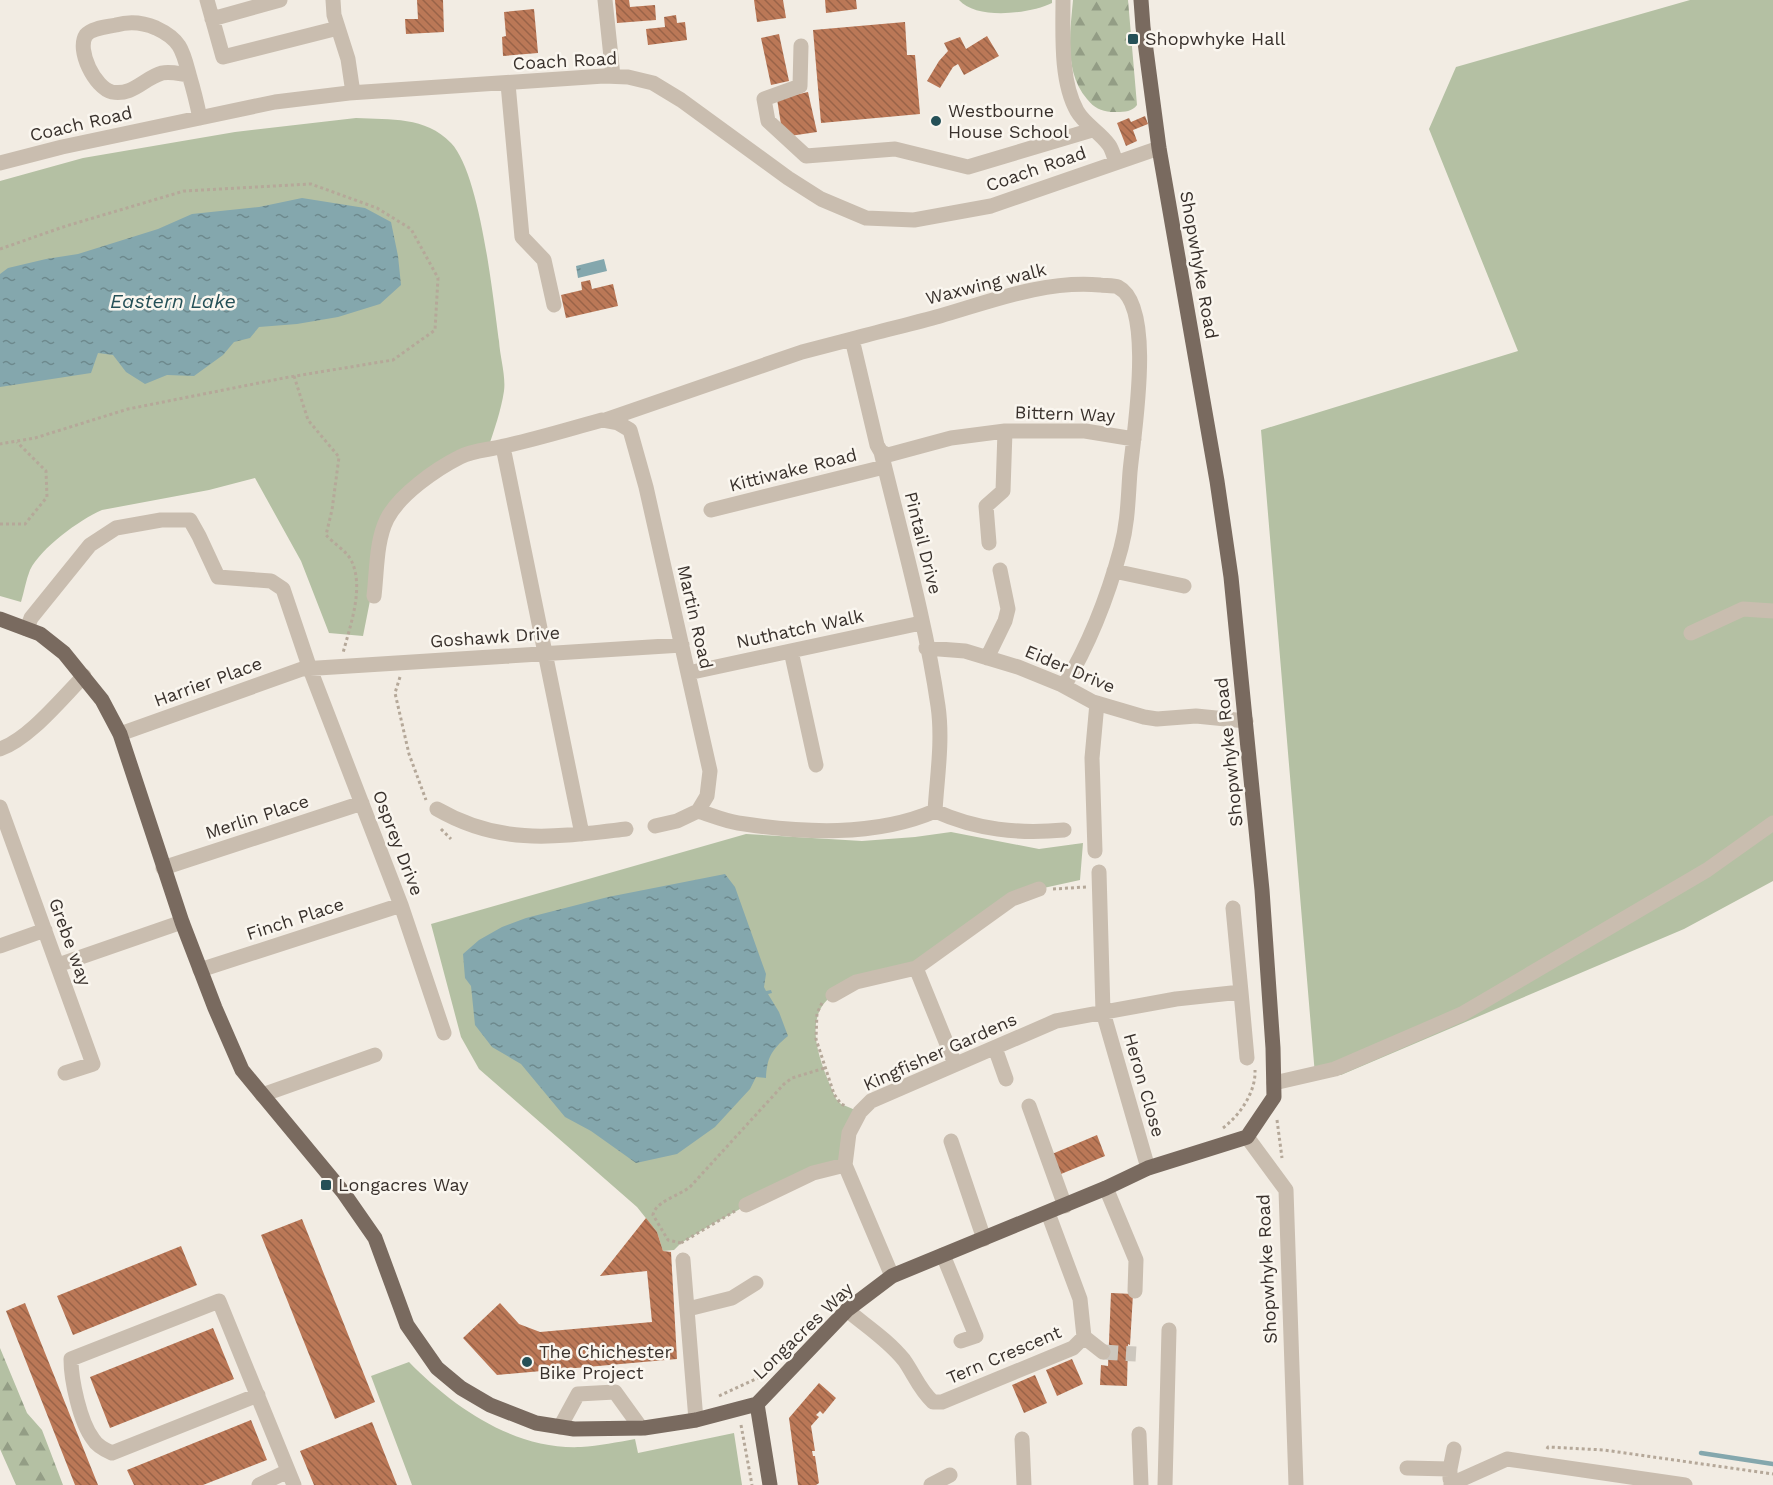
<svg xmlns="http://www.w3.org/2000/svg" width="1773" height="1485" font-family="'Work Sans',sans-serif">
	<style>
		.green { fill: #b4c0a3 }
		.forest { fill: url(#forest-firs) }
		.water { fill: url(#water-ripples) }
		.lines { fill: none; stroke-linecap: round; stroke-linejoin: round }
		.stream { stroke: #84a7ad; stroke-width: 4.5 }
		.building { fill: url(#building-back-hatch) }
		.minor-tunnel { stroke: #cdc7be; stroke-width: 15; stroke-dasharray: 15 8; stroke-linecap: butt }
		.path { stroke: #b5a899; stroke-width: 3; stroke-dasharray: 3 3; stroke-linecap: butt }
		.minor { stroke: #c9bdaf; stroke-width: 15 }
		.major { stroke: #796a5f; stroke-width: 15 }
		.poi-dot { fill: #255057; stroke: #faf6ef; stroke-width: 2 }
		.labels { text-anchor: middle; stroke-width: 5; stroke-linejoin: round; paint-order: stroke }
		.poi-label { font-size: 18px; fill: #39312c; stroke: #faf6ef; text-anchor: start }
		.street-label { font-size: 18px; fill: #39312c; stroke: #faf6ef }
		.water-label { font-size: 20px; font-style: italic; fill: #255057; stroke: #faf6ef }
	</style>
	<defs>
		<pattern id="forest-firs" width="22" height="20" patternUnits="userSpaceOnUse" patternTransform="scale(1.5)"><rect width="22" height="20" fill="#b4c0a3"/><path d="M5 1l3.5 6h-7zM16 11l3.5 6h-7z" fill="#939d85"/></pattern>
		<pattern id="water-ripples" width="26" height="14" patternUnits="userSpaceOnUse" patternTransform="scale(1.5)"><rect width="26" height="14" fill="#84a7ad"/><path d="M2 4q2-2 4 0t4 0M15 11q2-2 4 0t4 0" fill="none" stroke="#6d898d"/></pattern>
		<pattern id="building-back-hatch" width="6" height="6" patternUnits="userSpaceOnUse" patternTransform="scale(1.5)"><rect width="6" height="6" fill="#bb7857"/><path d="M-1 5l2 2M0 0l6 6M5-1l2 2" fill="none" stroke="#996348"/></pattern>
	</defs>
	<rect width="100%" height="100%" fill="#f2ece3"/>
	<path class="green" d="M959,0H1052V3C1030,14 976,20 959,0Z
		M1690,0H1773V881L1684,929L1341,1075H1315L1261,430L1518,351L1429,129L1456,67Z
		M356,118C391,120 425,116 451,143C480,173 493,297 499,341C500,357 506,376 504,391C501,411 494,430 488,449L461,456L386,520L363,636L329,633L301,561L255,478L209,490L102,510C79,520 41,548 30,570C26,580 24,592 21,602L0,596V181L83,158L235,132Z
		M951,832L1039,849L1083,843L1080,880L1039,889L916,968L833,995C799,1019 823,1068 836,1099L841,1104L860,1112L845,1165L773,1191L714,1223L681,1243L674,1250L663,1251L657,1232L637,1207L479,1069L461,1037L431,924L746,834L862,841L915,837Z
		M409,1362C454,1408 515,1450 581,1447C599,1446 618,1442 635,1439L638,1453L734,1433L742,1485H412L371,1376Z"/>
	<path class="forest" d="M1073,0H1128L1137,105C1131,113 1121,112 1111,112C1101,111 1094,108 1087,99C1064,72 1070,34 1073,0Z
		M0,1348L27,1413L42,1430L63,1485H16L0,1449Z"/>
	<path class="water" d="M302,198L365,208L391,222L398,256L401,285L380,304L338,317L297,324L259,327L250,338L234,342L223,355L194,376L167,375L145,384L126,372L113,355L98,353L91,373L0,387V274L8,268L46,259L78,254L158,229L192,214L259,207Z
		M604,259L607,271L578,278L576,266Z
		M725,874L735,887L766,974L764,987L766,991L771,990L772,993L768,994L779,1012L788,1036C771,1050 767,1058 766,1078L756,1077L750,1089L715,1127L677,1154L636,1163L591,1131L565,1117L521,1064L492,1047L475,1025L471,986L465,978L463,954L479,940L502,927L526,918L608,897Z"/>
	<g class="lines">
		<path class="stream" d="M1701,1453L1773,1464"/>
	</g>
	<path class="building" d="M417,0H443L444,32L406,34L405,19H418Z
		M615,0H629L630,7L655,5L656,20L617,23Z
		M754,0H783L786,18L757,22Z
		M825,0H856L857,9L826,13Z
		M534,9L538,53L503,56L502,37L506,36L504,12Z
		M676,15L677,23L685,22L687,40L648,45L646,29L665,27L664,17Z
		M905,22L907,55H915L920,114L821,123L813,30Z
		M779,34L789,81L771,85L761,38Z
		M987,36L999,56L964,75L958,64L953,67L940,88L927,81L939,61L948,51L944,43L960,37L966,49Z
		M808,92L817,132L783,137L777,99Z
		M1145,116L1148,124L1133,130L1137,141L1126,146L1117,123L1129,118L1131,122Z
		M590,280L592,289L613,284L618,306L566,318L561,295L582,290L581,282Z
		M1097,1135L1105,1156L1061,1174L1052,1154Z
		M646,1218L657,1232L663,1251L671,1252L677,1359L497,1375L463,1338L500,1303L519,1324L540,1332L652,1322L647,1271L600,1276Z
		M302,1219L375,1402L335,1419L261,1235Z
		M181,1246L197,1285L73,1335L57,1296Z
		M1111,1293L1133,1294L1130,1345L1128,1344L1127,1386L1100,1385L1101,1365L1108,1366Z
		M25,1303L98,1485H75L6,1311Z
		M213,1328L234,1379L110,1428L90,1377Z
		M1072,1359L1083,1384L1057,1396L1046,1370Z
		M1035,1375L1047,1403L1024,1413L1012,1385Z
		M819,1383L836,1398L823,1414L820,1411L816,1415L819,1417L811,1426L815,1451H812L813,1456H815L819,1483L816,1485H798L789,1418Z
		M251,1420L267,1460L203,1485H134L127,1470Z
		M372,1422L397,1485H314L300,1451Z"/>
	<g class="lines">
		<path class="minor-tunnel" d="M1103,1352L1136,1354"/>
		<path class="path" d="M0,249L66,226L184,191L311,184L377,208L411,229L438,278L435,330L393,360L289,377L128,409L35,438L0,444
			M294,376L308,420L339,457L332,510L326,535C333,543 348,552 352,562C364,589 350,626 343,653
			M0,524H25L47,497L46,471L17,442
			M400,677L395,693L409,754L426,800
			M441,829L451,839
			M1053,889L1086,887
			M822,1003L817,1013L816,1039L834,1094L841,1104L846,1106
			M1277,1120L1282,1158
			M1223,1128C1240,1115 1256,1092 1255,1070
			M681,1243L668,1240L653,1215C655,1202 678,1196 690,1187L784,1084L792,1078L825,1068
			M681,1243L735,1211
			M719,1396L762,1376
			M741,1425L752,1485
			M1547,1449L1548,1447L1604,1450L1773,1474"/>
		<path class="minor" d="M207,0L223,57L338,28
			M333,0L334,15L348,59L353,93
			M605,0L613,76
			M1063,0C1063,33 1060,81 1077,111C1085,125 1100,132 1109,145C1112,149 1114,157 1116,162
			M212,19L280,0
			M801,46L800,86L764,99L768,121L806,156L895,149L968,167L1092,130
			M189,75C180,74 171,71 162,73C144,78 133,96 112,92C95,88 76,50 86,35C92,28 107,27 116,25C130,21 142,22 156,28C182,40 183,52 190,78C194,91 197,104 200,118
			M508,84L522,237L544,260L554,305
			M0,163L62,147L275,102L349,93L604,76L628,77L653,83L681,100L788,178L821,199L866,218L914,220L991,206L1159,148
			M852,339C881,331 911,324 940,316C992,301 1045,280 1100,285C1105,286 1113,285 1118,287C1156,306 1133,437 1130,472C1128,498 1128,522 1121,548C1108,596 1090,643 1064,686
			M605,420L802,352L852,339L877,445L881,452C901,535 926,622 938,706C943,741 937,777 935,811
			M503,447L582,834
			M881,452L888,455L951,438L1005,431H1085L1134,439
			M711,510L884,467
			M989,543L986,506L1003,491L1005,431
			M1114,571L1184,586
			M374,596C377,571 376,541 387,519C399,495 436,469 460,457C474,450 489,450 504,446C537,439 569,429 602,420L618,423L630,430L646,487L710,771L707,796L698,811
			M27,629L31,618L90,545L116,528L161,520H190L199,536L218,577L271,581L283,589L310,669L401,905L444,1033
			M1691,633L1743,609L1773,611
			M926,648L965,651L1018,667L1060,684L1093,702L1144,717L1157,719L1196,716L1246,721
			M791,651L816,765
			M987,658L1005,621L1008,609L1000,570
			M688,673L921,623
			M120,734L302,669L682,645
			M0,749C29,739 61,699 84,676
			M0,807L93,1064L65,1073
			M437,809C501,846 556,837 626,829
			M698,811C711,815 725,821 738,823C802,833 875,837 935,811C977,830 1018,834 1064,830
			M655,826L677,821L698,811
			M1095,851L1092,758L1097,703
			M163,868L362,803
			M1099,872L1103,1012L1148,1168
			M0,946L45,930
			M58,965L182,922
			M916,968L955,1064
			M200,970L401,905
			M1241,992L1247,1058
			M833,995L856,982L916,968L1012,899L1039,889
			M995,1048L1006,1079
			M1274,1083L1335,1069L1462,1014L1707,870L1773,823
			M262,1095L375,1055
			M1029,1106L1065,1206
			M1247,1137L1286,1190L1296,1485
			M951,1141L984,1239
			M1106,1188L1136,1260L1135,1291
			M746,1205L813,1173L845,1165
			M943,1255L976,1336L961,1341
			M683,1260L696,1420
			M892,1276L845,1165L849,1133L860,1112L871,1101L1056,1021L1176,999L1241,992L1233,908
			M688,1309L732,1298L756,1283
			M847,1310C866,1326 888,1340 904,1360C914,1374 919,1389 933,1402H942L1073,1348L1084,1337L1080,1299L1048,1213
			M1084,1337L1103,1352
			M258,1395L112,1453C105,1450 97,1446 93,1439C80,1422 71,1380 71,1359L219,1301L294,1485
			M560,1427L578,1394L615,1392L641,1428
			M1139,1434L1141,1485
			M1022,1439L1024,1485
			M1407,1468L1450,1469
			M1450,1479V1469L1454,1449
			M1451,1484L1507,1459L1685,1485
			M259,1485L288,1471
			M931,1485L950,1475
			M1165,1485L1169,1330"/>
		<path class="major" d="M0,619L40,634L64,653L102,700L120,734L182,922L215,1008L242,1070L343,1192L375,1238L407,1325L437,1368L461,1388L490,1405L536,1423L574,1429L644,1428L696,1420L757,1404L847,1310L892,1276L1106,1188L1148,1168L1247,1137L1274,1097L1273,1048L1262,890L1231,577L1217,481L1159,148L1143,27L1141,0
			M757,1404L770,1485"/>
	</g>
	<g class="poi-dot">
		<rect x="1127" y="33" width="12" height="12" rx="3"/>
		<circle cx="936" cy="121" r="6"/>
		<rect x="320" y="1179" width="12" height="12" rx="3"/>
		<circle cx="527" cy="1362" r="6"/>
	</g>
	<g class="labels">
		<g class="poi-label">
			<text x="1145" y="45">Shopwhyke Hall</text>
			<text x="948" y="117">Westbourne<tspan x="948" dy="21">House School</tspan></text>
			<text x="338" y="1191">Longacres Way</text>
			<text x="539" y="1358">The Chichester<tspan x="539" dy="21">Bike Project</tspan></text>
		</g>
		<g class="street-label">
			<text transform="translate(565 61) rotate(-3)" y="6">Coach Road</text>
			<text transform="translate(81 124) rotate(-13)" y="6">Coach Road</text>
			<text transform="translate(1036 169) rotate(-19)" y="6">Coach Road</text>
			<text transform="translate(1199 265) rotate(80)" y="6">Shopwhyke Road</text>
			<text transform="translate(986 284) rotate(-14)" y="6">Waxwing walk</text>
			<text transform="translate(1065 414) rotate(2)" y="6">Bittern Way</text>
			<text transform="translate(793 470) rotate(-14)" y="6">Kittiwake Road</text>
			<text transform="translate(923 543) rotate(76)" y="6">Pintail Drive</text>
			<text transform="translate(695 617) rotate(77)" y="6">Martin Road</text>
			<text transform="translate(800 629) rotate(-12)" y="6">Nuthatch Walk</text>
			<text transform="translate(495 637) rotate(-4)" y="6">Goshawk Drive</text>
			<text transform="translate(1070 669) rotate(23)" y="6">Eider Drive</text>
			<text transform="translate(208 682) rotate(-20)" y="6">Harrier Place</text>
			<text transform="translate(1229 752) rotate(-96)" y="6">Shopwhyke Road</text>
			<text transform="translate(257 817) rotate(-18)" y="6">Merlin Place</text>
			<text transform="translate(398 843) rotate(69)" y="6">Osprey Drive</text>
			<text transform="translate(295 919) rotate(-18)" y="6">Finch Place</text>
			<text transform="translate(70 942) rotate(70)" y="6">Grebe way</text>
			<text transform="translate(940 1052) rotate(-24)" y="6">Kingfisher Gardens</text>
			<text transform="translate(1144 1085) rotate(74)" y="6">Heron Close</text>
			<text transform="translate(1267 1269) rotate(-93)" y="6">Shopwhyke Road</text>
			<text transform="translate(803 1331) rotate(-44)" y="6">Longacres Way</text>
			<text transform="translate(1004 1355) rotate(-23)" y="6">Tern Crescent</text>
		</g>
		<g class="water-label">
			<text x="173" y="308">Eastern Lake</text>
		</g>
	</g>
</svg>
